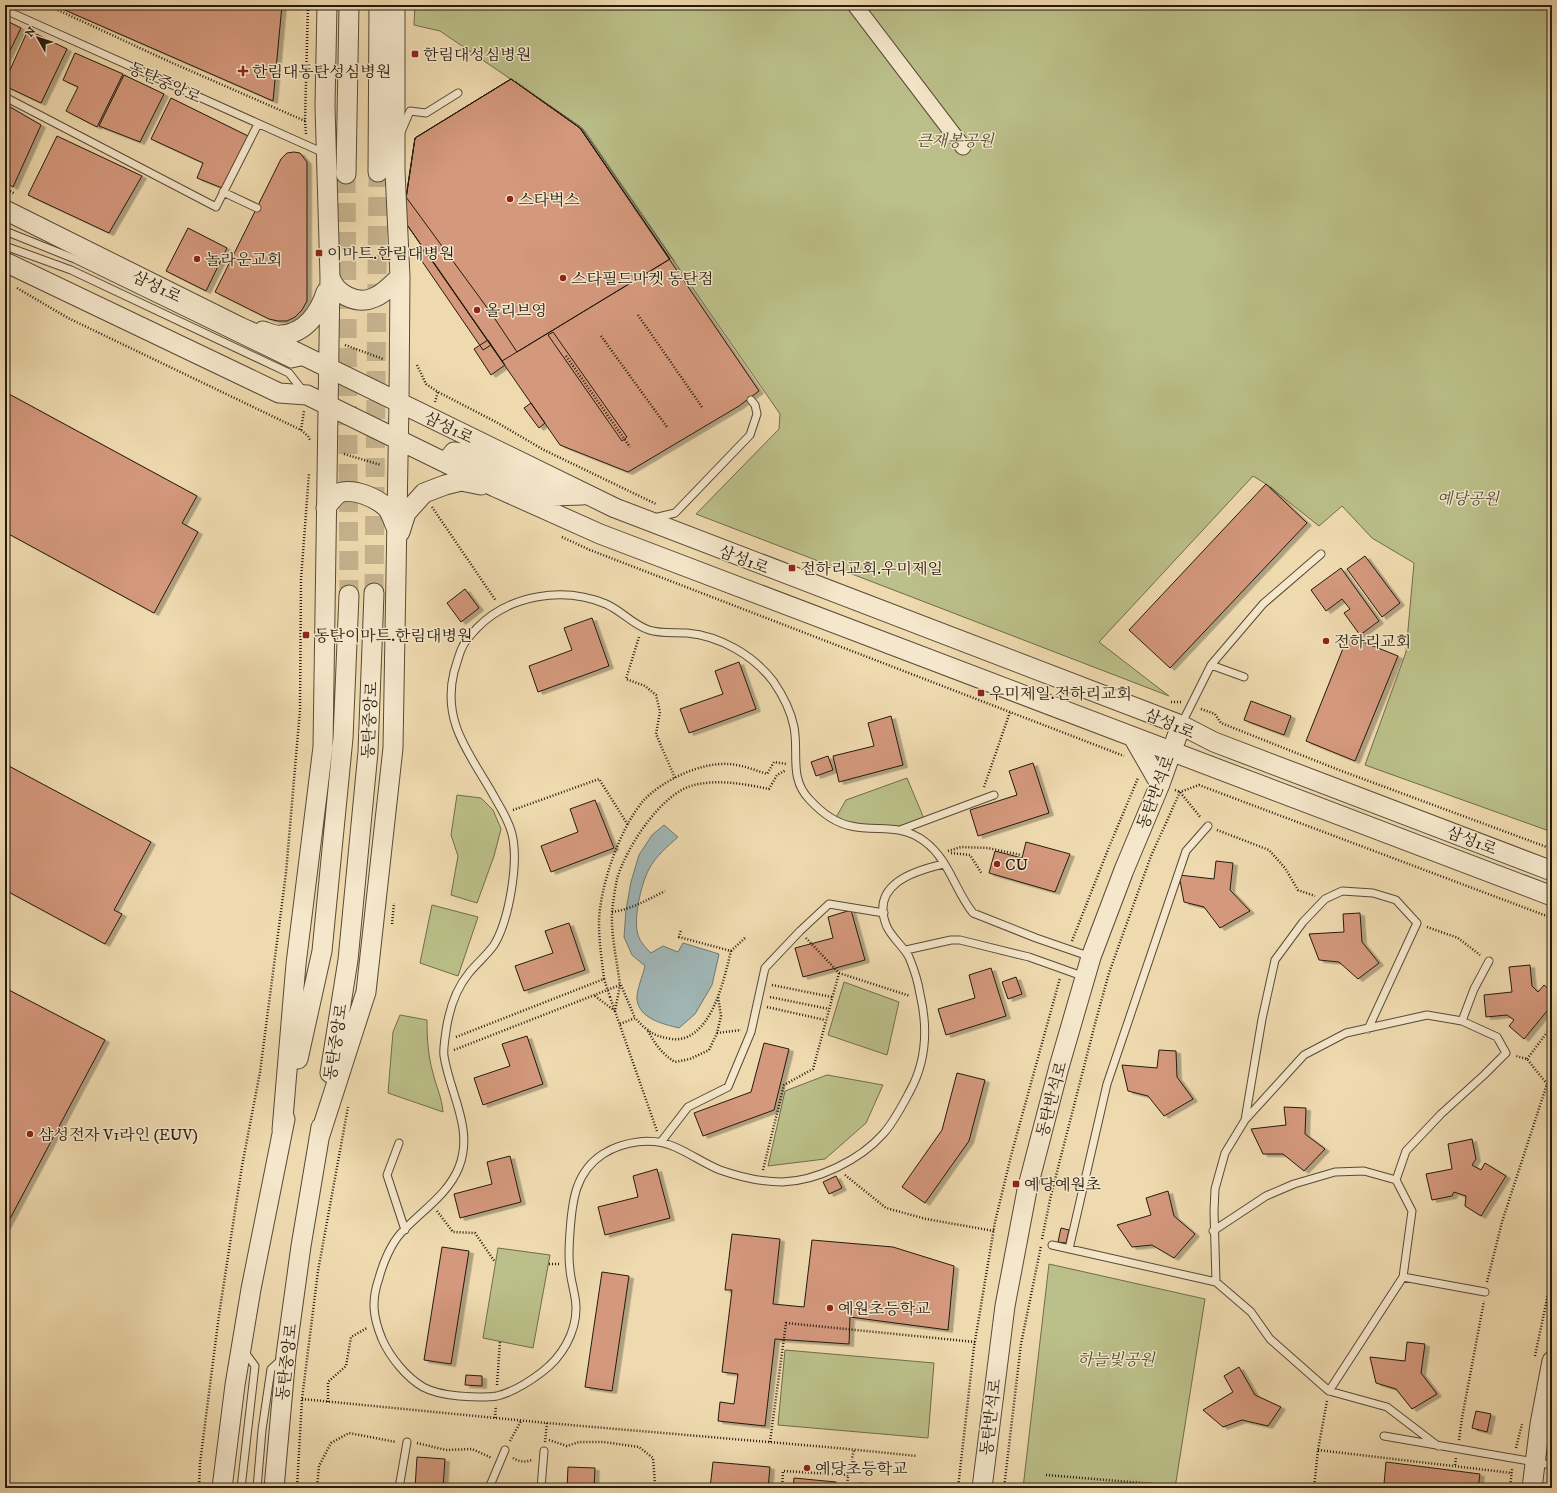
<svg xmlns="http://www.w3.org/2000/svg" width="1557" height="1493" font-family="'IM FELL DW Pica','Noto Serif KR',serif">
	<style>
		.green { fill: #bbbf89; stroke: #706c4c }
		.water { fill: #a0b7b7; stroke: #6e7873 }
		.building { fill: #d4987c; stroke: #241a0e; filter: url(#shadow) }
		.lines { fill: none; stroke-linecap: round; stroke-linejoin: round }
		.tertiary-tunnel { stroke: #c6b48f; stroke-width: 19; stroke-dasharray: 19 10; stroke-linecap: butt }
		.service-casing { stroke: #574a36; stroke-width: 9 }
		.minor-casing { stroke: #574a36; stroke-width: 17 }
		.tertiary-casing { stroke: #574a36; stroke-width: 21 }
		.path { stroke: #241a0e; stroke-width: 2.5; stroke-dasharray: 1 2; stroke-linecap: butt }
		.service { stroke: #f5e7cb; stroke-width: 7 }
		.minor { stroke: #f5e7cb; stroke-width: 15 }
		.tertiary { stroke: #f5e7cb; stroke-width: 19 }
		.path-bridge { stroke: #241a0e; stroke-width: 2.5; stroke-dasharray: 1 2; stroke-linecap: butt }
		.poi-dot { fill: #8f2418; stroke: #f5e7cb; stroke-width: 1.5 }
		.labels { text-anchor: middle; stroke-width: 3; stroke-linejoin: round; paint-order: stroke }
		.poi-label { font-size: 16px; fill: #241a0e; stroke: #f5e7cb; text-anchor: start }
		.street-label { font-size: 16px; fill: #241a0e; stroke: #f5e7cb }
		.park-label { font-size: 16px; font-style: italic; fill: #514c33; stroke: #f5e7cb }
	</style>
	<defs>
		<filter id="shadow"><feDropShadow dx="4.5" dy="2.5" stdDeviation="0" flood-color="#0004"/></filter>
	</defs>
	<rect width="100%" height="100%" fill="#efdaaf"/>
	<filter id="stains"><feTurbulence type="fractalNoise" baseFrequency=".005" numOctaves="4"/><feColorMatrix values="0 0 0 0 .2 0 0 0 0 .09 0 0 0 0 .02 0 0 0 .5 -.17"/></filter>
	<radialGradient id="worn" r=".72"><stop offset=".6" stop-color="#630" stop-opacity="0"/><stop offset="1" stop-color="#630" stop-opacity=".3"/></radialGradient>
	<path class="green" d="M415,5H1552V832L1365,765L1406,652L1414,563L1372,538L1342,506L1319,526L1266,484L1253,476L1099,642L1169,696L696,514L779,429L780,414L581,127L440,31L414,25Z
		M907,778L925,821L900,830L850,826L835,819L846,800Z
		M457,795L481,798L493,810L501,829L494,856L477,903L451,895L458,856L451,835Z
		M432,905L478,917L458,976L420,963Z
		M844,982L899,1002L887,1055L828,1035Z
		M400,1015L427,1020C427,1038 428,1056 433,1073C436,1086 442,1098 443,1112L388,1093L393,1032Z
		M827,1075L883,1085L866,1123L825,1159L768,1166L785,1091Z
		M498,1248L550,1255L533,1348L483,1338Z
		M1049,1264L1205,1299L1175,1488H1023Z
		M785,1350L934,1363L928,1438L778,1425Z
		M859,1483L950,1487L859,1488Z"/>
	<path class="water" d="M664,825L678,837C667,847 656,856 649,869C641,884 633,919 638,935C641,943 645,947 651,953L663,946L678,952L683,943L719,954L712,985L695,1014L679,1028C663,1024 640,1019 637,1000C636,991 643,975 645,966L632,955L624,937L626,910L631,882L639,855L652,835Z"/>
	<path class="building" d="M59,5H282L273,101L58,7Z
		M5,20L21,28L5,61Z
		M28,30L67,49L41,103L5,86V81Z
		M75,53L123,74L97,127L66,111L78,87L63,80Z
		M124,75L164,94L140,142L99,126Z
		M511,79L580,128L759,391L739,406L628,472L560,445L403,219L415,138Z
		M511,79L580,128L670,259L502,361L403,219L415,138Z
		M511,79L580,128L670,259L517,352L491,313L406,197L415,138Z
		M171,98L248,136L222,188L197,178L203,163L151,139Z
		M5,104L41,125L13,187L5,182Z
		M57,136L142,176L109,233L28,195Z
		M294,152L300,153L307,162V301L302,310L295,317L287,321H278L269,319L215,292L281,159L287,153Z
		M188,228L227,248L206,291L166,271Z
		M425,250L491,345L483,350L417,254Z
		M553,332L627,437L622,441L548,335Z
		M488,340L505,365L491,375L474,349Z
		M9,394L197,496L182,523L198,532L154,613L5,532V401Z
		M531,403L545,423L539,428L524,408Z
		M1266,484L1307,523L1170,668L1129,630Z
		M1365,556L1400,603L1382,617L1347,569Z
		M1341,568L1379,621L1360,635L1344,613L1350,609L1342,599L1326,611L1311,590Z
		M465,589L479,608L461,622L447,603Z
		M592,618L609,666L538,692L529,666L572,650L564,628Z
		M1348,636L1398,656L1355,761L1306,741Z
		M739,662L756,709L689,733L680,709L723,694L715,671Z
		M1251,701L1291,716L1284,735L1244,720Z
		M891,716L903,765L839,782L833,756L874,746L868,723Z
		M828,756L833,770L816,776L811,762Z
		M1033,763L1049,813L978,836L970,810L1017,795L1009,771Z
		M5,764L151,842L114,910L122,914L105,944L5,890Z
		M595,800L614,848L551,872L541,846L578,832L570,809Z
		M1026,842L1070,854L1055,892L989,873L995,851L1022,858Z
		M1216,861L1233,863L1230,890L1250,911L1220,928L1204,907L1184,902L1179,875L1214,879Z
		M851,910L865,960L803,977L795,948L833,938L828,917Z
		M1360,913L1362,942L1379,963L1358,979L1339,962L1319,960L1309,934L1344,932L1343,914Z
		M569,923L585,970L524,991L515,966L553,953L545,931Z
		M1530,965L1532,986L1538,992L1544,985L1552,992V1005L1524,1039L1509,1026L1514,1020L1507,1015L1486,1017L1484,995L1512,992L1509,967Z
		M991,968L1006,1016L946,1035L938,1009L975,998L969,975Z
		M1016,977L1022,994L1008,999L1002,982Z
		M5,988L105,1040L5,1228Z
		M527,1036L543,1084L483,1105L474,1078L510,1066L502,1044Z
		M764,1043L789,1049L774,1110L703,1136L694,1113L751,1092Z
		M1159,1050L1176,1051L1177,1077L1193,1099L1164,1116L1148,1096L1128,1091L1122,1065L1157,1068Z
		M957,1073L985,1080L969,1141L925,1203L902,1187L942,1130Z
		M1284,1107L1306,1108L1305,1134L1325,1149L1304,1171L1283,1154H1263L1251,1129L1286,1125Z
		M1472,1139L1476,1159L1472,1165L1481,1170L1485,1163L1506,1176L1481,1216L1465,1206L1466,1196L1454,1192L1452,1196L1432,1200L1426,1174L1452,1169L1448,1144Z
		M510,1156L521,1202L460,1218L454,1194L492,1184L487,1162Z
		M657,1169L670,1218L605,1235L598,1207L638,1197L633,1176Z
		M836,1176L842,1188L829,1194L823,1182Z
		M1168,1191L1174,1216L1195,1234L1174,1258L1152,1245L1132,1247L1117,1225L1151,1215L1146,1198Z
		M1061,1228L1069,1230L1066,1243L1058,1242Z
		M732,1234L780,1239L773,1304L804,1307L812,1240L893,1247L954,1266L948,1330L850,1317L849,1344L775,1339L765,1426L718,1421L720,1402L734,1404L738,1374L722,1372L732,1290H725Z
		M442,1247L469,1251L451,1364L424,1360Z
		M602,1272L629,1276L612,1391L585,1387Z
		M1407,1342L1425,1344L1421,1373L1437,1394L1412,1409L1396,1389L1376,1383L1370,1357L1405,1361Z
		M1239,1367L1255,1395L1281,1407L1268,1426L1242,1420L1223,1427L1203,1410L1233,1392L1224,1376Z
		M466,1375L482,1376V1386L465,1385Z
		M1476,1411L1491,1414L1487,1432L1472,1428Z
		M417,1457L445,1459L443,1488H415Z
		M713,1462L770,1467L768,1488H710Z
		M1386,1462L1480,1474L1478,1488H1417L1384,1484Z
		M568,1467L595,1468L594,1488H567Z
		M794,1478L836,1482L835,1488H793Z
		M508,1484L527,1485V1488H508Z"/>
	<g class="lines">
		<path class="tertiary-tunnel" d="M346,174L349,595
			M374,593L378,172"/>
		<defs>
			<path id="service" d="M5,10L324,153
				M5,97L216,207L258,124
				M401,132L410,111L426,113L458,93
				M223,192L257,208
				M5,231L75,259L291,364L305,361
				M5,246L71,270L289,373L303,391
				M654,518L675,513L750,435L757,414L755,405L751,400
				M1211,665L1244,677
				M1181,725L1211,665L1263,604L1321,554
				M900,830L994,795
				M944,864C913,871 869,885 887,927C893,939 903,946 909,957C914,969 918,981 920,994C928,1028 927,1060 910,1091C902,1106 894,1122 883,1134C860,1160 817,1181 782,1182C762,1182 740,1177 720,1170C705,1164 691,1154 675,1147C652,1137 624,1141 603,1154C575,1172 572,1202 570,1232C569,1245 568,1257 570,1270C571,1283 576,1295 576,1308C576,1333 562,1357 542,1372C529,1382 513,1392 497,1396C485,1398 471,1397 459,1396C447,1395 434,1393 423,1387C406,1377 390,1357 382,1339C373,1317 371,1301 379,1278C383,1263 391,1244 401,1233C421,1211 448,1195 459,1167C474,1129 450,1094 444,1056C443,1049 445,1039 446,1031C449,1010 455,990 469,973C477,963 487,955 494,945C509,920 519,863 512,834C509,822 502,810 496,800C473,757 441,725 454,672C455,669 460,651 462,648C465,640 471,635 477,628C509,595 563,586 606,604C622,611 633,625 649,630C661,634 674,632 687,633C720,636 753,655 773,681C782,694 791,712 794,727C799,753 789,778 809,799C820,811 835,823 851,826C877,832 900,823 924,841C949,859 955,891 973,913L1036,938L1091,957
				M906,950L951,940H960L1029,957L1085,977
				M1245,1120L1262,1019L1275,960L1303,922L1325,899L1342,891L1373,893L1396,900L1417,923L1368,1029
				M661,1142L688,1107L728,1087L751,1032L765,968L800,931L829,904L884,913
				M399,1143L387,1175L405,1230
				M1213,1231L1266,1196L1294,1184L1335,1172L1364,1171L1396,1180
				M1052,1245L1216,1282
				M1069,1249L1107,1084L1186,851L1208,826
				M1403,1277L1485,1292
				M1329,1391L1270,1339L1251,1312L1216,1282L1214,1211L1215,1189L1225,1153L1245,1120L1304,1055L1346,1033L1427,1015L1462,1021
				M1384,1436L1552,1465
				M1438,1446L1387,1407L1329,1391L1403,1277L1412,1211L1396,1180L1406,1151L1441,1114L1484,1075L1506,1053L1497,1037L1462,1021L1474,989L1489,961
				M241,1488L255,1366L244,1351
				M257,1488L262,1430L271,1369L283,1358
				M399,1488L407,1442
				M489,1488L505,1450
				M541,1488L544,1451"/>
			<path id="minor" d="M855,5L963,147"/>
			<path id="tertiary" d="M378,172L379,5
				M346,174L349,5
				M5,210L240,327L294,351L615,508L1181,725L1214,742L1552,871
				M5,262L279,393L307,395L495,487L600,534L1552,896
				M330,277C335,294 357,305 373,298C384,294 391,285 400,277
				M263,331C269,333 276,336 281,335C305,334 320,312 326,292
				M454,467L450,457L454,452L461,453L551,496L582,495
				M326,508C330,502 335,494 342,492C356,489 376,498 386,507C391,512 393,521 396,527
				M400,532L406,513L424,493L445,485L461,481L481,485
				M1133,737L1160,784
				M298,1059L322,951L343,738L349,595
				M330,1073L348,960L368,752L374,593
				M282,1130L296,964L323,747L330,277L325,106L327,5
				M319,1138L366,992L393,748L399,402L400,277L395,171V5
				M222,1488L235,1385L251,1289L285,1119
				M274,1488L286,1355L301,1246L321,1127
				M982,1488L1005,1306L1027,1190L1059,1067L1091,957L1124,870L1160,784L1181,725
				M1532,1488L1540,1424L1552,1361"/>
		</defs>
		<use href="#service" class="service-casing"/>
		<use href="#minor" class="minor-casing"/>
		<use href="#tertiary" class="tertiary-casing"/>
		<path class="path" d="M47,5L168,61L305,121L308,5
			M305,121L306,134
			M5,188L15,194
			M17,288L68,318L301,430L308,436L310,440
			M638,315L702,407
			M601,336L667,427
			M345,345L383,359
			M566,356L630,447
			M417,365L426,384L438,392L496,422L544,450L656,504
			M435,402L438,392
			M301,430L304,411
			M344,454L381,465
			M432,507L496,601
			M562,537L590,550L1124,756
			M639,637L626,679L645,686L656,695L660,712L656,734L675,778
			M1171,702H1182
			M1201,709L1215,714L1221,723L1339,770L1552,849
			M984,787L1010,712
			M1175,790L1180,792L1201,818
			M513,810L599,779L628,825
			M1217,830L1269,850L1285,868L1298,890L1315,896
			M948,851L961,847L988,848L1021,855
			M951,853L970,855L982,874
			M612,912C632,909 647,900 665,891
			M392,924L394,903
			M1427,927L1458,938L1480,955
			M806,938L839,973L910,996
			M1072,941L1109,847L1138,778
			M731,951L746,937
			M621,985L635,1018
			M772,985L832,997
			M595,996L615,1011L620,985
			M610,997L657,1131
			M770,997L829,1009
			M767,1007L825,1020
			M620,1024L635,1018C639,1022 643,1027 648,1030C655,1036 662,1037 671,1039C711,1044 724,979 731,951L679,937L681,930
			M648,1031C655,1044 662,1054 675,1062L690,1059L709,1050L717,1033L721,1016L718,996
			M717,1033L741,1030
			M456,1037L604,979C602,961 599,942 599,924C599,888 620,827 644,800C663,780 701,762 729,764C742,765 755,770 767,774L774,762L787,764
			M454,1050L620,985C617,961 611,936 612,912C613,902 615,889 617,879C626,848 661,793 694,785C719,779 744,784 769,789L777,775L786,770
			M1527,1059L1552,1026
			M763,1170L784,1085L813,1069L839,973
			M845,1175L886,1208L926,1219L994,1231
			M437,1211L453,1232L475,1233L495,1262
			M1042,1239L1051,1195L1096,1020L1109,973L1151,856L1180,792L1199,785L1552,918
			M549,1264H560
			M1487,1282L1502,1222L1547,1084L1527,1059L1516,1056
			M1535,1356L1552,1275
			M497,1385L500,1341
			M302,1399L547,1423L838,1448L917,1456
			M328,1402V1382L346,1366L351,1337L367,1328
			M495,1418L496,1406
			M549,1440L567,1446L579,1442H604L639,1447L653,1458L655,1484L654,1488
			M1459,1440L1462,1418L1484,1301
			M510,1441L521,1421
			M545,1442L547,1423
			M770,1442L786,1323L975,1342
			M417,1443L446,1450L472,1449L492,1458
			M1516,1448L1522,1424
			M1318,1450L1512,1473
			M513,1458C519,1462 527,1463 533,1459
			M1455,1465L1456,1458
			M848,1475L854,1450
			M1046,1475L1202,1488
			M199,1488L200,1463L219,1315L242,1166L260,1072L286,873L300,710L301,579L309,473
			M297,1488L302,1399L318,1271L348,1107
			M317,1488L319,1466L331,1443L349,1433L396,1442
			M782,1488L783,1471L848,1475L847,1488
			M958,1488L974,1347L995,1222L1012,1152L1060,978
			M1004,1488L1021,1344L1041,1246
			M1314,1488L1318,1450L1327,1401
			M1510,1488L1512,1469"/>
		<use href="#service" class="service"/>
		<use href="#minor" class="minor"/>
		<use href="#tertiary" class="tertiary"/>
		<path class="path-bridge" d="M604,979L610,997"/>
	</g>
	<g class="poi-dot">
		<rect x="411" y="50" width="8" height="8" rx="2"/>
		<path d="M241 65h4v4h4v4h-4v4h-4v-4h-4v-4h4z"/>
		<circle cx="510" cy="199" r="4"/>
		<rect x="315" y="249" width="8" height="8" rx="2"/>
		<circle cx="197" cy="259" r="4"/>
		<circle cx="563" cy="278" r="4"/>
		<circle cx="477" cy="310" r="4"/>
		<rect x="788" y="564" width="8" height="8" rx="2"/>
		<rect x="302" y="631" width="8" height="8" rx="2"/>
		<circle cx="1326" cy="641" r="4"/>
		<rect x="977" y="689" width="8" height="8" rx="2"/>
		<circle cx="997" cy="864" r="4"/>
		<circle cx="30" cy="1134" r="4"/>
		<rect x="1012" y="1180" width="8" height="8" rx="2"/>
		<circle cx="830" cy="1308" r="4"/>
		<circle cx="807" cy="1468" r="4"/>
	</g>
	<g class="labels">
		<g class="poi-label">
			<text x="423" y="60">한림대성심병원</text>
			<text x="252" y="77">한림대동탄성심병원</text>
			<text x="518" y="205">스타벅스</text>
			<text x="327" y="259">이마트.한림대병원</text>
			<text x="205" y="265">놀라운교회</text>
			<text x="571" y="284">스타필드마켓 동탄점</text>
			<text x="485" y="316">올리브영</text>
			<text x="800" y="574">전하리교회.우미제일</text>
			<text x="314" y="641">동탄이마트.한림대병원</text>
			<text x="1334" y="647">전하리교회</text>
			<text x="989" y="699">우미제일.전하리교회</text>
			<text x="1005" y="870">CU</text>
			<text x="38" y="1140">삼성전자 V1라인 (EUV)</text>
			<text x="1024" y="1190">예당예원초</text>
			<text x="838" y="1314">예원초등학교</text>
			<text x="815" y="1474">예당초등학교</text>
		</g>
		<g class="street-label">
			<text transform="translate(165 82) rotate(24)" y="6">동탄중앙로</text>
			<text transform="translate(157 286) rotate(26)" y="6">삼성1로</text>
			<text transform="translate(449 427) rotate(26)" y="6">삼성1로</text>
			<text transform="translate(744 559) rotate(21)" y="6">삼성1로</text>
			<text transform="translate(369 720) rotate(-87)" y="6">동탄중앙로</text>
			<text transform="translate(1170 723) rotate(23)" y="6">삼성1로</text>
			<text transform="translate(1155 792) rotate(-69)" y="6">동탄반석로</text>
			<text transform="translate(1472 840) rotate(21)" y="6">삼성1로</text>
			<text transform="translate(335 1042) rotate(-81)" y="6">동탄중앙로</text>
			<text transform="translate(1051 1099) rotate(-75)" y="6">동탄반석로</text>
			<text transform="translate(286 1362) rotate(-83)" y="6">동탄중앙로</text>
			<text transform="translate(990 1417) rotate(-83)" y="6">동탄반석로</text>
		</g>
		<g class="park-label">
			<text x="955" y="146">큰재봉공원</text>
			<text x="1468" y="504">예당공원</text>
			<text x="1116" y="1365">하늘빛공원</text>
		</g>
	</g>
	<rect width="1557" height="1493" fill="none" stroke="#efdaaf" stroke-width="20"/>
	<rect x="6" y="6" width="1545" height="1481" fill="none" stroke="#241a0e" stroke-width="2"/>
	<rect x="10" y="10" width="1537" height="1473" fill="none" stroke="#241a0e"/>
	<g transform="translate(38 38) rotate(309)" stroke="#f5e7cb" stroke-width="3" paint-order="stroke">
	<path d="M0-3L7 15L0 10L-7 15Z" fill="#241a0e"/>
	<text y="-6" font-size="11" font-weight="bold" text-anchor="middle" fill="#241a0e">N</text>
	</g>
	<rect width="100%" height="100%" filter="url(#stains)"/>
	<rect width="100%" height="100%" fill="url(#worn)"/>
</svg>
